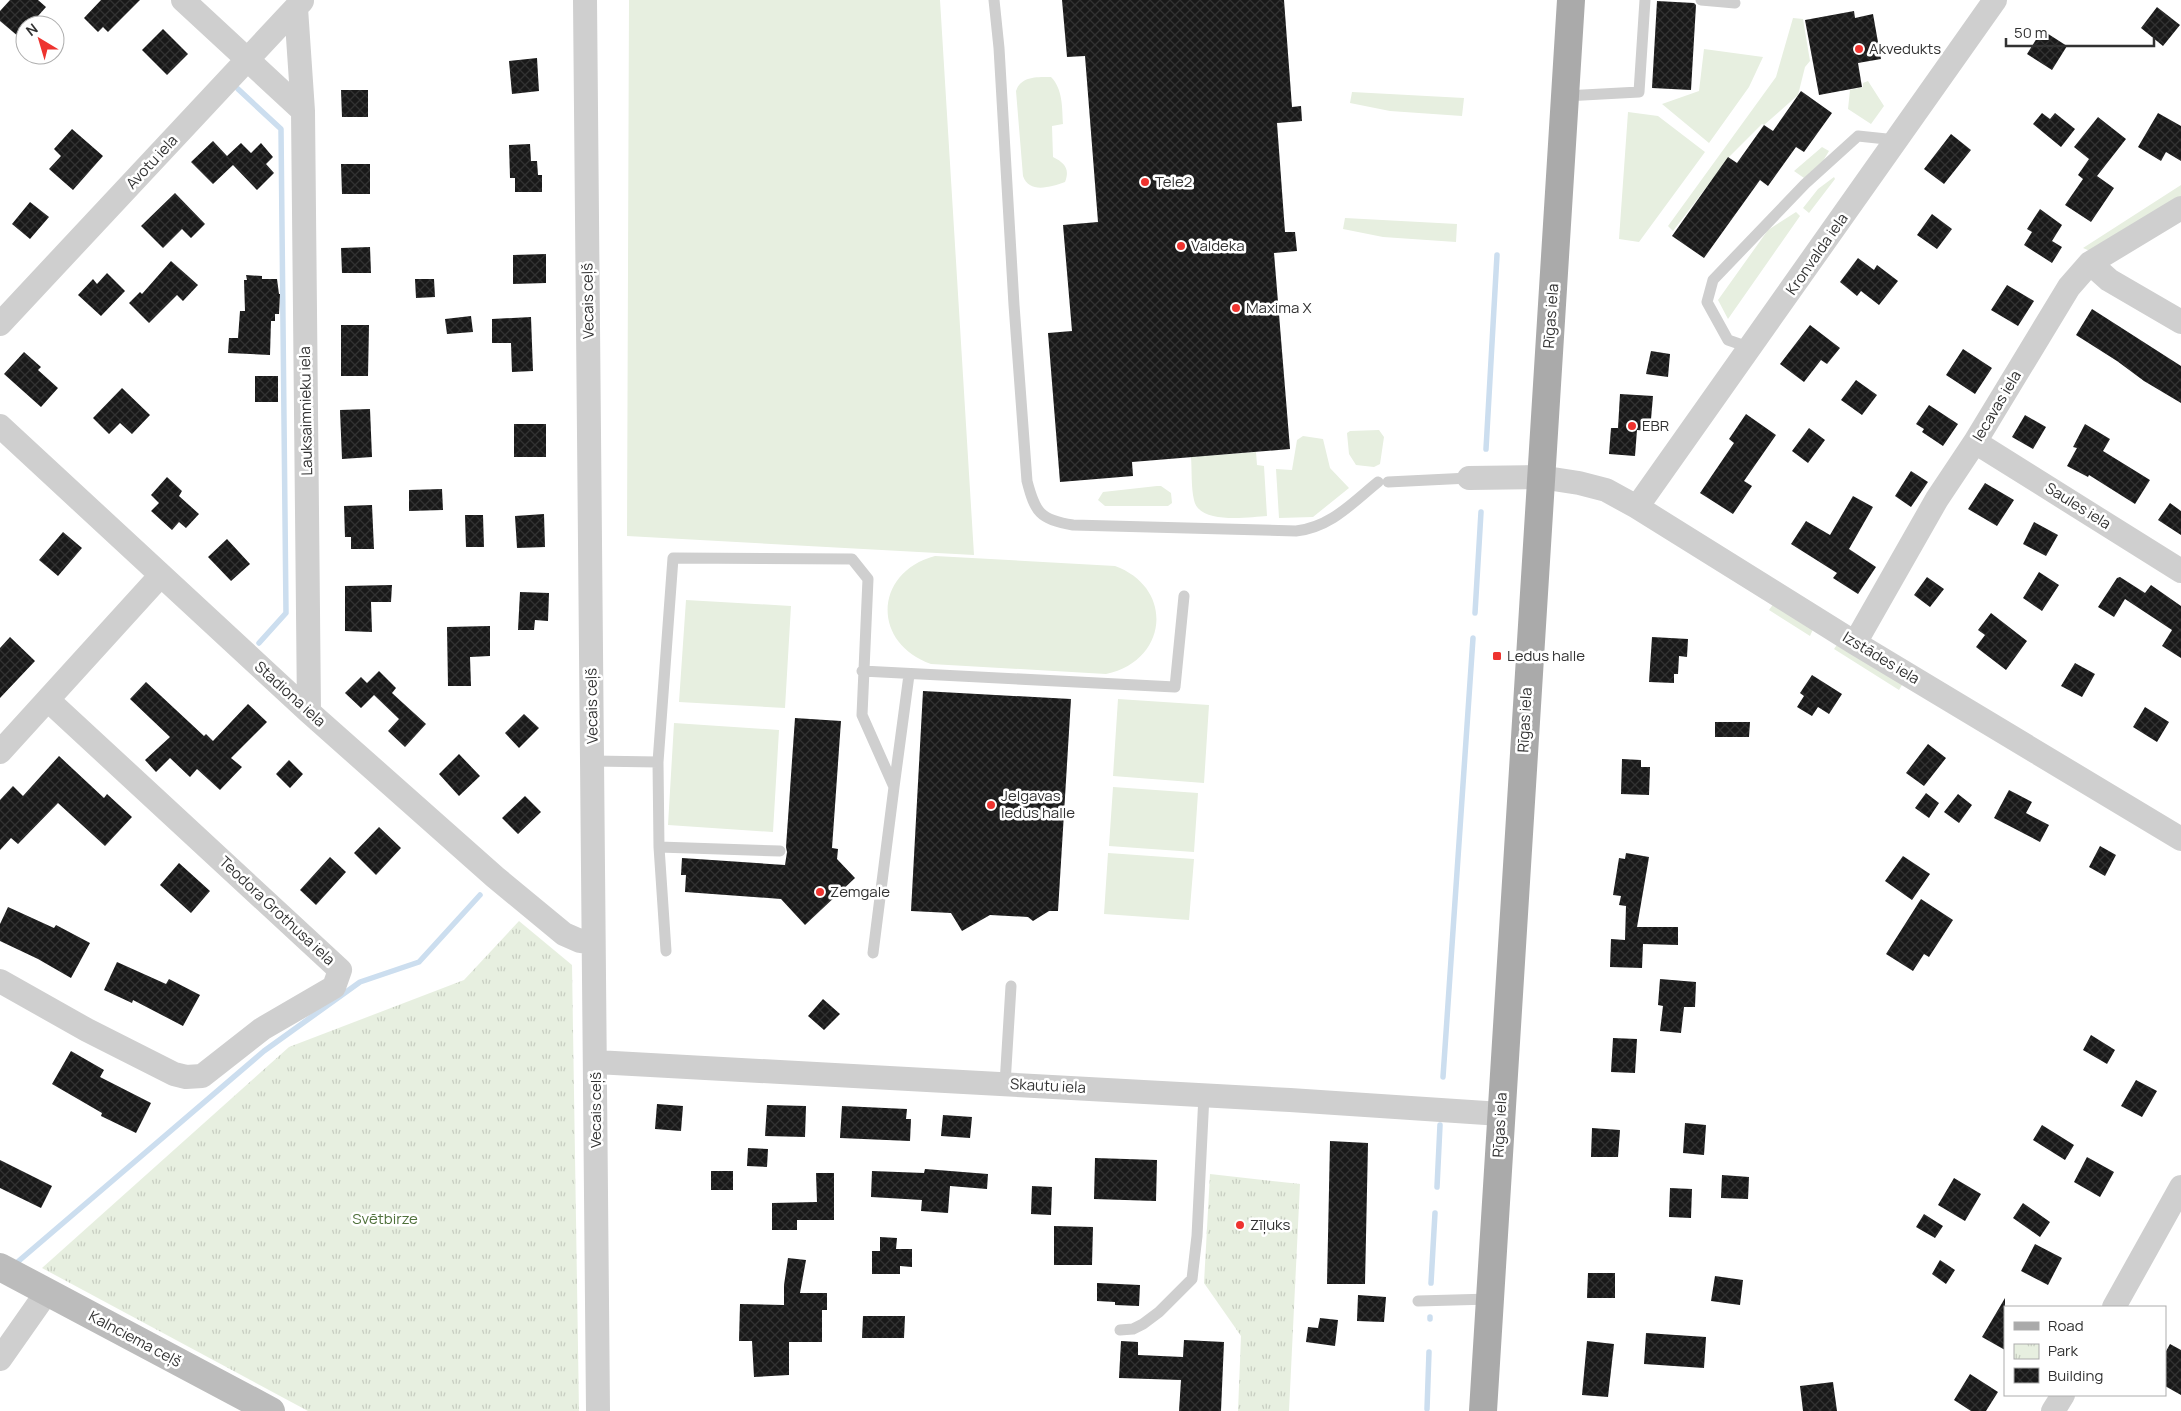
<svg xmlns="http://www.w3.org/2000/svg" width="2181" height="1411" font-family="Manrope,sans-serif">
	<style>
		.grass { fill: #e7efe0 }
		.park { fill: url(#park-tufts) }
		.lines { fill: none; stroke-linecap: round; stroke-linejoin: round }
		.stream { stroke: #ccdeef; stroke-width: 5.5 }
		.building { fill: url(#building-cross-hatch) }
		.service { stroke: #cfcfcf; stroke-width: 11 }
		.minor { stroke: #cfcfcf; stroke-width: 24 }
		.secondary { stroke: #bcbcbc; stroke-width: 28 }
		.primary { stroke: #aaa; stroke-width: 28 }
		.poi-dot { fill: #ee332f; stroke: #fff; stroke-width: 2 }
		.labels { text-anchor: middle; stroke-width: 5; stroke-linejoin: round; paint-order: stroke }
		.poi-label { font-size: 15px; fill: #323232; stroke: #fff; text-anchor: start }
		.street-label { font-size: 15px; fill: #323232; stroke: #fff }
		.park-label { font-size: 15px; fill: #50713c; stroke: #fff }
	</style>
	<defs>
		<pattern id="park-tufts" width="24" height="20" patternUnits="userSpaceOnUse" patternTransform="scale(1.25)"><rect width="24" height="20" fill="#e7efe0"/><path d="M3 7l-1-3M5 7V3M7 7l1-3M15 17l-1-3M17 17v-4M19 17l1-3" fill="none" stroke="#c7cdc1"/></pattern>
		<pattern id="building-cross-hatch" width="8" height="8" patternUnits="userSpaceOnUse" patternTransform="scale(1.25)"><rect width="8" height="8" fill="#191919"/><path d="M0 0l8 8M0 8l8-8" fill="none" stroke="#323232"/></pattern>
	</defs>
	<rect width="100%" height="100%" fill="#fff"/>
	<path class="grass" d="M629,0H940L974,555L627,536Z
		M1793,18L1803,19L1810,61L1805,67L1798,95L1764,125L1762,124L1730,156L1673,231L1668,226L1776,77Z
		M1704,49L1763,57L1749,87L1709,143L1662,104L1699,91Z
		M1051,77C1063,89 1062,108 1063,124L1052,126L1053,157C1065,163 1070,169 1065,182C1051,187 1029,194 1023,176L1016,91C1021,76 1037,77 1051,77Z
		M1868,81L1884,106L1871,124L1848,109L1850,90L1863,87V83Z
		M1352,92L1464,98L1462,116L1390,111L1350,103Z
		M1628,112L1658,116L1705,152L1639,242L1619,239Z
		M1822,147L1829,151L1823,161L1804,178L1794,171Z
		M1834,177L1835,179L1809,213L1803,208L1818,189Z
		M2181,185V199L2090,251L2083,248Z
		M1796,212L1800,216L1728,319L1718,300L1768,230Z
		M1345,218L1457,224L1456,242L1383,237L1343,229Z
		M1379,430L1384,437L1380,464L1374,467L1356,465L1349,454L1347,433L1350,431Z
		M1303,436L1323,439L1330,468L1349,488L1313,517L1279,518L1276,469L1292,470L1297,440Z
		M1256,452L1257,465L1264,466L1267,516C1249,517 1199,525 1194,500C1191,487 1192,471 1191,457Z
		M1157,486H1161L1171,493L1172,503L1168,506H1105L1098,500L1103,492Z
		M935,556L1115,566C1175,588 1168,661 1106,674L931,664C871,643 874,572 935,556Z
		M686,600L791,606L785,708L679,702Z
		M1774,603L1814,627L1810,636L1769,610Z
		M1839,642L1905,680L1899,690L1834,649Z
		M1118,699L1209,705L1204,783L1113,776Z
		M674,723L779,730L773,832L668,825Z
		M1113,787L1198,793L1194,852L1109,846Z
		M1108,853L1194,859L1189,920L1104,914Z"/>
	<path class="park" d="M519,921L572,965L579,1411H308L42,1268L289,1047L464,980Z
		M1210,1174L1300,1184L1289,1411H1238L1241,1336L1204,1283Z"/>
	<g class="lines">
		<path class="stream" d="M238,89L281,129L286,613L259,643
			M1486,449L1497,255
			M1475,613L1481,512
			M1443,1077L1473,638
			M1437,1187L1440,1125
			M14,1265L264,1051L360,982L419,962L480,895
			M1431,1283L1435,1213
			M1430,1319V1317
			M1427,1409L1429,1352"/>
	</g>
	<path class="building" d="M10,0H38L46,7L30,25H25V30L19,37L0,21V11Z
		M101,0H140L108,32L103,27L98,32L84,18Z
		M1062,0H1284L1292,107L1301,106L1302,121L1277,123L1285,232H1295L1297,251L1274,253L1290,449L1132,462L1133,476L1060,482L1048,333L1072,331L1063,225L1098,222L1085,56L1067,57Z
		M1657,1L1694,3L1696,5L1691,90L1652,88Z
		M2157,7L2180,25L2163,46L2141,28Z
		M1854,11L1855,18L1873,14L1881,59L1858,63L1862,87L1819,95L1805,20Z
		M163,29L188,54L167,75L142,50Z
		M2042,30L2067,46L2052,70L2027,54Z
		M537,58L539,91L512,94L509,61Z
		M341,90H368V117H342Z
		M1801,91L1832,113L1804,152L1796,147L1768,186L1760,180L1704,258L1672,236L1728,157L1737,163L1764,125L1773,131Z
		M2042,113L2050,119L2055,113L2075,129L2061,147L2033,124Z
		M2158,113L2181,126V161L2166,152L2161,161L2138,147Z
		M2098,117L2126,139L2097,176L2114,188L2091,222L2065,205L2083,179L2078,175L2089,159L2074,147Z
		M72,129L103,156L73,190L49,169L61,156L54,149Z
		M1951,134L1971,150L1944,184L1924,169Z
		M213,141L227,156L241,143L251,153L261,143L273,157L266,164L274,173L257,190L233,165L213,184L191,162Z
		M530,144L531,161H537L538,175H542V192H515V178H510L509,145Z
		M341,164H370V194H342Z
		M175,193L205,224L191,238L182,229L163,248L141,226Z
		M30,202L49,217L30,239L12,224Z
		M2040,209L2062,225L2052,241L2062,247L2052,263L2024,245L2032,232L2027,229Z
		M1932,214L1952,229L1937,249L1917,235Z
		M370,247L371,273H342L341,248Z
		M546,254V283L513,284V255Z
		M1858,258L1874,270L1877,265L1898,281L1879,305L1861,291L1857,296L1840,282Z
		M171,261L198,285L183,301L177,295L149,323L129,303L140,292L142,294Z
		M107,273L125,291L101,316L78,295L93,279L97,284Z
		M246,275L262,276V279H277L279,294H280L279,314H275V321H271L270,355L228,353L229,338H238L240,311H245L244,280H247Z
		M415,279H434L435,297L416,298Z
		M2007,285L2034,301L2018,326L1991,310Z
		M2092,309L2181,366V403L2144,381L2117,361L2076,335Z
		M471,316L473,332L447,334L445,319Z
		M531,317L533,371L512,372L511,343H492V319Z
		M341,325H369L368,376H341Z
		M1810,325L1840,348L1827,364L1821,360L1804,382L1780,364Z
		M1963,349L1992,368L1975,394L1946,375Z
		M1651,351L1670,354L1668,377L1646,374Z
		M24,352L41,367L38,370L58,388L41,407L4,374Z
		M255,376H278V402H255Z
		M1856,380L1877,395L1862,415L1841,400Z
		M122,388L150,415L132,434L120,423L109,434L93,418Z
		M1620,394L1653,396L1650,431L1637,430L1635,456L1609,454L1611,428H1618Z
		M1929,405L1958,424L1943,446L1922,432L1924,429L1916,424Z
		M370,409L372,457L342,459L340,410Z
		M1746,414L1776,435L1744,481L1752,486L1733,514L1700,493L1734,443L1729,439Z
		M2025,415L2046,427L2033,449L2012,437Z
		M514,424H546V457H514Z
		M2085,424L2110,439L2103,451L2150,480L2135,504L2089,475L2088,477L2067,466L2077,448L2073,447Z
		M1809,428L1825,440L1808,463L1792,451Z
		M1911,471L1928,482L1911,507L1895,496Z
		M167,477L182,491L179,496L199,514L186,528L179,522L172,530L151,511L159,503L151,495Z
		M1985,483L2014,500L1997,526L1968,509Z
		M442,489L443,510L409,511V490Z
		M1853,496L1873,507L1849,549L1876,567L1858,594L1833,578L1837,573L1791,544L1806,521L1830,535Z
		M2170,503L2181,511V535L2158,520Z
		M372,505L374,549H351V537H345L344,506Z
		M544,514L545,547L517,548L515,516Z
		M465,515H483L484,547H466Z
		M2034,522L2058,535L2046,556L2023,544Z
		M63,532L82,548L58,576L39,560Z
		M227,539L250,564L231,581L208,557Z
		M2039,572L2059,585L2042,611L2023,598Z
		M1927,577L1944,589L1930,607L1914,595Z
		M2120,577L2145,593L2151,585L2181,606V658L2162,646L2172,630L2125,599L2114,617L2098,607L2117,578Z
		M392,585L391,602H371L372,632L345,631V586Z
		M520,592L549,593L548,621L535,620L534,630H518Z
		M1991,613L2027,641L2006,670L1976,647L1985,635L1978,630Z
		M490,626V656L470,657L471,686H448L447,627Z
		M10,637L35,661L0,698V648Z
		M1652,637L1688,639L1687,657L1679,656L1678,674H1674V683L1649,682Z
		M2075,663L2095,674L2082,697L2061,686Z
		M379,671L396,688L392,693L426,724L405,747L388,731L399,719L374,695L361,708L345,693L361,677L367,683Z
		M1812,675L1842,694L1829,714L1818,707L1812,716L1797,707L1804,696L1800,693Z
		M146,682L204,736L206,734L213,741L248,704L267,722L231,758L242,767L220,790L197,769L190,777L170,758L156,772L145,760L170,737L130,699Z
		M923,691L1071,699L1058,911H1049L1033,921L1028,917L990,915L962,931L951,913L911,911Z
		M2145,707L2169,722L2157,742L2133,727Z
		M524,714L539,728L519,748L505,733Z
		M795,718L841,721L832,848L838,849L837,859L855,878L805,925L781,899L685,892L686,875H681L682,858L785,865L787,852L786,847Z
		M1715,722H1750L1749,737H1715Z
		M1928,744L1946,758L1924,786L1906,773Z
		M459,754L480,776L459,796L439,774Z
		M59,756L104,798L107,794L132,817L105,846L58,803L18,844L11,838L0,850V800L13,786L23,796Z
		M1622,759L1641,760V767H1650L1649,795L1621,794Z
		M289,760L303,774L290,788L276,774Z
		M2009,790L2032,802L2026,813L2049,825L2040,842L1994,818Z
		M1926,793L1939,803L1929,818L1915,808Z
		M1958,794L1972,805L1959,823L1944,812Z
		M525,796L541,812L518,834L502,818Z
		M379,827L401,848L376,875L354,853Z
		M2100,846L2116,855L2105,876L2089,867Z
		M1626,853L1649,857L1637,927H1678V945L1643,944L1642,968L1610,967L1611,939L1625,940L1626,906L1619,905L1621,896L1613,895L1619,858L1625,859Z
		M1903,856L1930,874L1912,900L1885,881Z
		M330,857L346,872L316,905L300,890Z
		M179,863L210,891L191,913L160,885Z
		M1921,899L1953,920L1929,957L1924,954L1913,971L1886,954Z
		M8,907L54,928L56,925L90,943L71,978L38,959L0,941V924Z
		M117,962L166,984L169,979L200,995L183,1026L133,1000L132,1003L104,990Z
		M1660,979L1696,982L1695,1007H1684L1681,1033L1660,1031L1663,1006L1658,1005Z
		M823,999L840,1014L824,1030L808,1016Z
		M2091,1035L2115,1050L2107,1064L2083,1050Z
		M1613,1038L1637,1039L1635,1073L1611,1072Z
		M71,1051L104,1070L100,1077L151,1103L136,1133L101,1116L102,1113L52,1084Z
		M2136,1080L2157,1091L2142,1117L2121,1106Z
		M657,1104L683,1106L681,1131L655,1129Z
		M767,1105L806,1106L805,1137L765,1136Z
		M842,1106L907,1109L906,1119H911L910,1141L840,1138Z
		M943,1115L972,1117L970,1138L941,1136Z
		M1685,1123L1706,1125L1704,1155L1683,1153Z
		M2042,1125L2074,1145L2065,1160L2033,1140Z
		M1592,1128L1620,1130L1618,1157H1591Z
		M1330,1141L1368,1143L1365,1284H1327Z
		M748,1148L768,1149L767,1167L747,1166Z
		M2087,1157L2114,1172L2100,1197L2074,1182Z
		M1095,1158L1157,1160L1156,1201L1094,1199Z
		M0,1160L52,1186L41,1208L0,1188Z
		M925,1169L988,1174L987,1189L950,1186L948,1213L921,1211L922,1200L871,1197L872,1171L924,1173Z
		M711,1171H733V1190H711Z
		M816,1173H834V1220H797V1230H772V1203L817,1202Z
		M1722,1175L1749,1177L1748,1199L1721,1198Z
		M1954,1178L1981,1194L1965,1221L1938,1205Z
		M1032,1186L1052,1187L1051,1215L1031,1214Z
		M1670,1188L1692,1189L1691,1218L1669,1217Z
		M2023,1203L2050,1222L2040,1237L2013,1218Z
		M1924,1214L1943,1226L1935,1238L1916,1227Z
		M1054,1226L1093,1227L1092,1265H1054Z
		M880,1237L897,1238L896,1249H912V1267L900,1266V1274H872V1251H880Z
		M2035,1244L2062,1258L2048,1285L2021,1271Z
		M788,1258L806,1260L800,1293H827V1310H822V1342H789V1375L754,1377L752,1341H739L740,1304L784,1305V1285Z
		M1940,1260L1955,1270L1946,1284L1932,1274Z
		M1588,1273H1615V1298H1587Z
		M1715,1276L1743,1280L1740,1305L1711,1301Z
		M1097,1283L1140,1285L1139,1306L1115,1305V1302L1097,1301Z
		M1358,1295L1386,1297L1384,1322L1357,1321Z
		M2005,1298V1350L1982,1337Z
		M863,1316H905L904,1338H862Z
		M1320,1318L1338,1320L1335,1346L1306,1342L1308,1327L1318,1328Z
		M1646,1333L1706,1337L1704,1368L1644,1364Z
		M1184,1340L1224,1342L1221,1411H1179L1181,1380L1119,1378L1121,1341L1138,1342V1355L1183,1357Z
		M1587,1341L1614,1344L1608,1397L1582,1395Z
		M2170,1344L2181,1350V1395L2165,1386V1353Z
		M1970,1374L1998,1392L1986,1411H1971L1954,1400Z
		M1833,1382L1837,1411H1803L1800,1386Z"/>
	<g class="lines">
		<path class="service" d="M994,0L999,48L1014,305L1027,481C1035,512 1040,520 1073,525L1296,531C1331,527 1352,503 1378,482
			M1701,0L1735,3
			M1565,96L1639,92L1645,0
			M1751,348L1728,340L1707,302L1713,280L1805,184L1858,136L1896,140
			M1388,482L1469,478
			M862,671L1175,687L1184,596
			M593,761L658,762
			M894,787L909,675
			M659,847L658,762L673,558L852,559L868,579L862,715L894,787L873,953
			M666,951L659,847L780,851
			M1005,1084L1011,986
			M1418,1301L1490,1299
			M1120,1330L1133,1329L1143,1324L1159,1312L1192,1279L1197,1236L1204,1095"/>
		<path class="minor" d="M183,0L303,111
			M585,0L598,1411
			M296,8L303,111L309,712
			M2090,263L2109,280L2181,322
			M0,324L302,1
			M0,426L309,712L495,877L564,934L580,941L593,943
			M1975,442L2181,571
			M1469,478L1540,477L1579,483L1606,490L1637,507L1855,643L2181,839
			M1637,507L1995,0
			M1855,643L1937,499L1975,442L2069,287L2090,263L2181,208
			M0,752L161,575
			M0,981L87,1030L174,1074L186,1077L202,1076L262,1029L334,987L340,970L48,700
			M596,1062L1290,1100L1501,1114
			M2114,1307L2181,1187
			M0,1359L47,1292
			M2053,1411L2063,1395"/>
		<path class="secondary" d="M0,1267L271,1411"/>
		<path class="primary" d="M1483,1411L1571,0"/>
	</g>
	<g class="poi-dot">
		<circle cx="1859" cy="49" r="5"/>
		<circle cx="1145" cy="182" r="5"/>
		<circle cx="1181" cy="246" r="5"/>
		<circle cx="1236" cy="308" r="5"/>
		<circle cx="1632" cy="426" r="5"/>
		<rect x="1492" y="651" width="10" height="10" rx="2.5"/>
		<circle cx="991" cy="805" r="5"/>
		<circle cx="820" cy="892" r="5"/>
		<circle cx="1240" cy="1225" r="5"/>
	</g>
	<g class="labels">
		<g class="poi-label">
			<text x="1869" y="54">Akvedukts</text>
			<text x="1155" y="187">Tele2</text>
			<text x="1191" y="251">Valdeka</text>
			<text x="1246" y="313">Maxima X</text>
			<text x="1642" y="431">EBR</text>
			<text x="1507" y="661">Ledus halle</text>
			<text x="1001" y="801">Jelgavas<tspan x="1001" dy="17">ledus halle</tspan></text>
			<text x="830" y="897">Zemgale</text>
			<text x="1250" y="1230">Zīļuks</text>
		</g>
		<g class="street-label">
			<text transform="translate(152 162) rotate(-47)" y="5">Avotu iela</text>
			<text transform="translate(1817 254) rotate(-55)" y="5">Kronvalda iela</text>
			<text transform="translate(588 301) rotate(-91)" y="5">Vecais ceļš</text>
			<text transform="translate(1551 316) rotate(-86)" y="5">Rīgas iela</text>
			<text transform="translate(1997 406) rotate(-59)" y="5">Iecavas iela</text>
			<text transform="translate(306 411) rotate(-91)" y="5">Lauksaimnieku iela</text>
			<text transform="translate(2078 506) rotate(32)" y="5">Saules iela</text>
			<text transform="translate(1881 658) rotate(31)" y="5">Izstādes iela</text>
			<text transform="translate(290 694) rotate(42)" y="5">Stadiona iela</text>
			<text transform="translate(592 706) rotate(-91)" y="5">Vecais ceļš</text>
			<text transform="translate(1525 720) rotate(-87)" y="5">Rīgas iela</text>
			<text transform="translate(277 911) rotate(43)" y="5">Teodora Grothusa iela</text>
			<text transform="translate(1048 1086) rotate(3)" y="5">Skautu iela</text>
			<text transform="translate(596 1110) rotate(-90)" y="5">Vecais ceļš</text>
			<text transform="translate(1500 1125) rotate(-87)" y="5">Rīgas iela</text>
			<text transform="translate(135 1339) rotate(28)" y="5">Kalnciema ceļš</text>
		</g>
		<g class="park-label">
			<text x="385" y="1224">Svētbirze</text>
		</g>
	</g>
	<rect x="2004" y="1306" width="162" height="90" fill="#ffffff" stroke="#adadad"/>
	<rect x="2014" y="1322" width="25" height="8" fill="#aaaaaa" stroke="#adadad"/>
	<text x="2048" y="1331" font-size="15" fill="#323232">Road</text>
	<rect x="2014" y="1344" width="25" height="15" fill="url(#park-tufts)" stroke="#adadad"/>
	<text x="2048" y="1356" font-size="15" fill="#323232">Park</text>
	<rect x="2014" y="1368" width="25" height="15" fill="url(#building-cross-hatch)" stroke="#adadad"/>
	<text x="2048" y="1381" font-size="15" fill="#323232">Building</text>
	<g transform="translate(40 40) rotate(322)"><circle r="24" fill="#ffffff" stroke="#adadad"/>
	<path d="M0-4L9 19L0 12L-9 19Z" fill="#ee332f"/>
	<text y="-8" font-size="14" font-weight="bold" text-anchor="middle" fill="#323232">N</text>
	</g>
	<path d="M2006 38v8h148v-8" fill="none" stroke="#323232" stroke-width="2.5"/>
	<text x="2014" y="38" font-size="15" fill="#323232" stroke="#ffffff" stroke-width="4" paint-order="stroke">50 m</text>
</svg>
